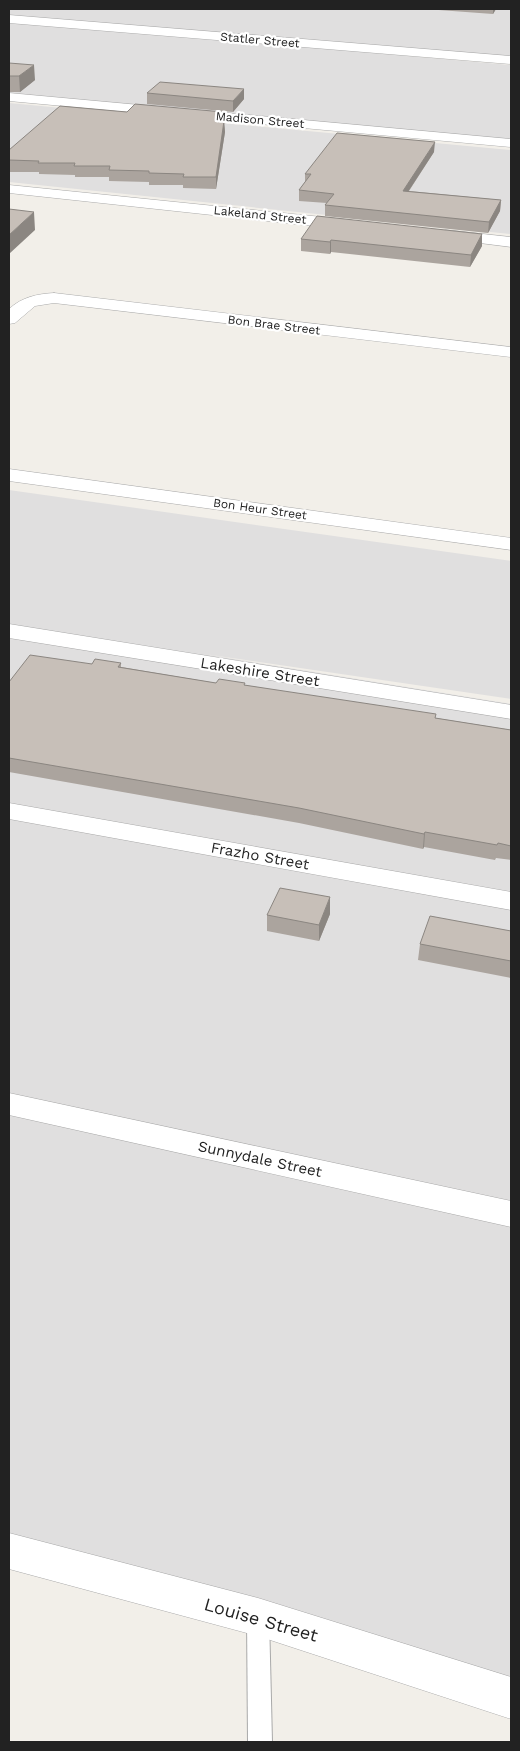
<svg xmlns="http://www.w3.org/2000/svg" width="520" height="1751" font-family="'Work Sans',sans-serif">
	<style>
		.residential { fill: #e0dfdf }
		.lines { fill: none; stroke-linecap: round; stroke-linejoin: round }
		.lane-casing { stroke: #a9a9a9; stroke-width: 2 }
		.street-casing { stroke: #a9a9a9; stroke-width: 1 }
		.lane { fill: #fff; fill-rule: evenodd }
		.street { fill: #fff; fill-rule: evenodd }
		.wall { fill: #aba49e }
		.shaded-wall { fill: #8b8681 }
		.building { fill: #c7bfb8; stroke: #8b8681 }
		.labels { text-anchor: middle; stroke-width: 4.5; stroke-linejoin: round; paint-order: stroke }
		.far-street-label { font-size: 12px; fill: #222; stroke: #fff }
		.street-label { font-size: 15px; fill: #222; stroke: #fff }
		.near-street-label { font-size: 18px; fill: #222; stroke: #fff }
	</style>
	<rect width="100%" height="100%" fill="#f2efe9"/>
	<path class="residential" d="M9,9H511V60L9,19Z
		M9,20L511,65V140L9,96Z
		M9,103L511,150V234L9,182Z
		M9,490L511,561V699L204,654L511,704V1206L9,1101Z
		M9,1107L511,1226V1704L9,1558Z"/>
	<g class="lines">
		<defs>
			<path id="lane" d="M258,1606L266,1610L269,1617L272,1742H248L247,1617L250,1610Z"/>
			<path id="street" d="M9,15L511,56V64L9,23Z
				M9,93L511,139V147L9,101Z
				M9,185L351,220L357,222L359,225L357,228L351,230L9,193Z
				M446,230L511,237V247L440,238L438,235L440,232Z
				M54,293L511,347V357L54,303L35,306L15,323L9,324V309C22,297 37,294 54,293Z
				M9,469L511,538V550L9,481Z
				M9,624L511,705V719L9,638Z
				M9,803L511,892V910L9,819Z
				M9,1093L511,1201V1227L9,1115Z
				M9,1533L258,1598L511,1677V1719L258,1636L9,1569Z"/>
		</defs>
		<use href="#lane" class="lane-casing"/>
		<use href="#street" class="street-casing"/>
		<use href="#lane" class="lane"/>
		<use href="#street" class="street"/>
	</g>
	<path class="wall" d="M425,9H496L493,14Z
		M9,63L35,80L20,92H9Z
		M147,93L244,99L233,112L147,104Z
		M127,112H223V121H224L225,132L216,189L183,188V185H149V182L109,181V177H75V175L39,174V172H9V150Z
		M434,152L409,191L501,200L500,211L488,233L325,216V205L327,203L299,201V190L305,182V174Z
		M482,234V246L470,267L331,252L330,254L301,251V239Z
		M121,663V667L216,683L245,685L436,718L511,730V860L496,858L495,860L424,847L423,849L299,823L9,772V682L92,664Z
		M330,914L319,941L267,931V915Z
		M511,931V978L418,960L420,944Z"/>
	<path class="shaded-wall" d="M493,9H496L493,14Z
		M34,65L35,80L20,92L19,76Z
		M244,89V99L233,112V101Z
		M223,112V122L215,120Z
		M224,121L225,132L216,189V177Z
		M435,142L434,152L402,201L403,191Z
		M501,200L500,211L488,233L489,222Z
		M34,212L35,230L9,254V235Z
		M482,234V246L470,267L471,255Z
		M331,240V252L330,254V242Z
		M425,832L424,847L423,849L424,834Z
		M330,897V914L319,941V925Z"/>
	<path class="building" d="M9,63L34,65L19,76H9Z
		M160,82L244,89L233,101L147,93Z
		M135,104L223,112L215,120L224,121L216,177H183L184,174L149,173V171L109,170L110,166H74L75,163H38L39,161L9,160V150L60,106L127,112Z
		M337,133L435,142L403,191L501,200L489,222L325,205L334,194L299,190L311,174H305Z
		M9,209L34,212L9,235Z
		M317,216L482,234L471,255L331,240L330,242L301,239Z
		M30,655L92,664L95,659L121,663L118,667L216,683L219,679L245,683L244,685L436,714L435,718L511,730V846L498,843L497,845L425,832L424,834L299,808L9,758V682Z
		M280,888L330,897L319,925L267,915Z
		M430,916L511,931V961L420,944Z"/>
	<g class="labels">
		<g class="far-street-label">
			<text transform="translate(260 40) rotate(5)" y="4">Statler Street</text>
			<text transform="translate(260 120) rotate(5)" y="4">Madison Street</text>
			<text transform="translate(260 215) rotate(6)" y="4">Lakeland Street</text>
			<text transform="translate(274 325) rotate(7)" y="4">Bon Brae Street</text>
			<text transform="translate(260 509) rotate(8)" y="4">Bon Heur Street</text>
		</g>
		<g class="street-label">
			<text transform="translate(260 672) rotate(9)" y="5">Lakeshire Street</text>
			<text transform="translate(260 856) rotate(10)" y="5">Frazho Street</text>
			<text transform="translate(260 1159) rotate(12)" y="5">Sunnydale Street</text>
		</g>
		<g class="near-street-label">
			<text transform="translate(261 1620) rotate(16)" y="6">Louise Street</text>
		</g>
	</g>
	<rect width="520" height="1751" fill="none" stroke="#222222" stroke-width="20"/>
</svg>
